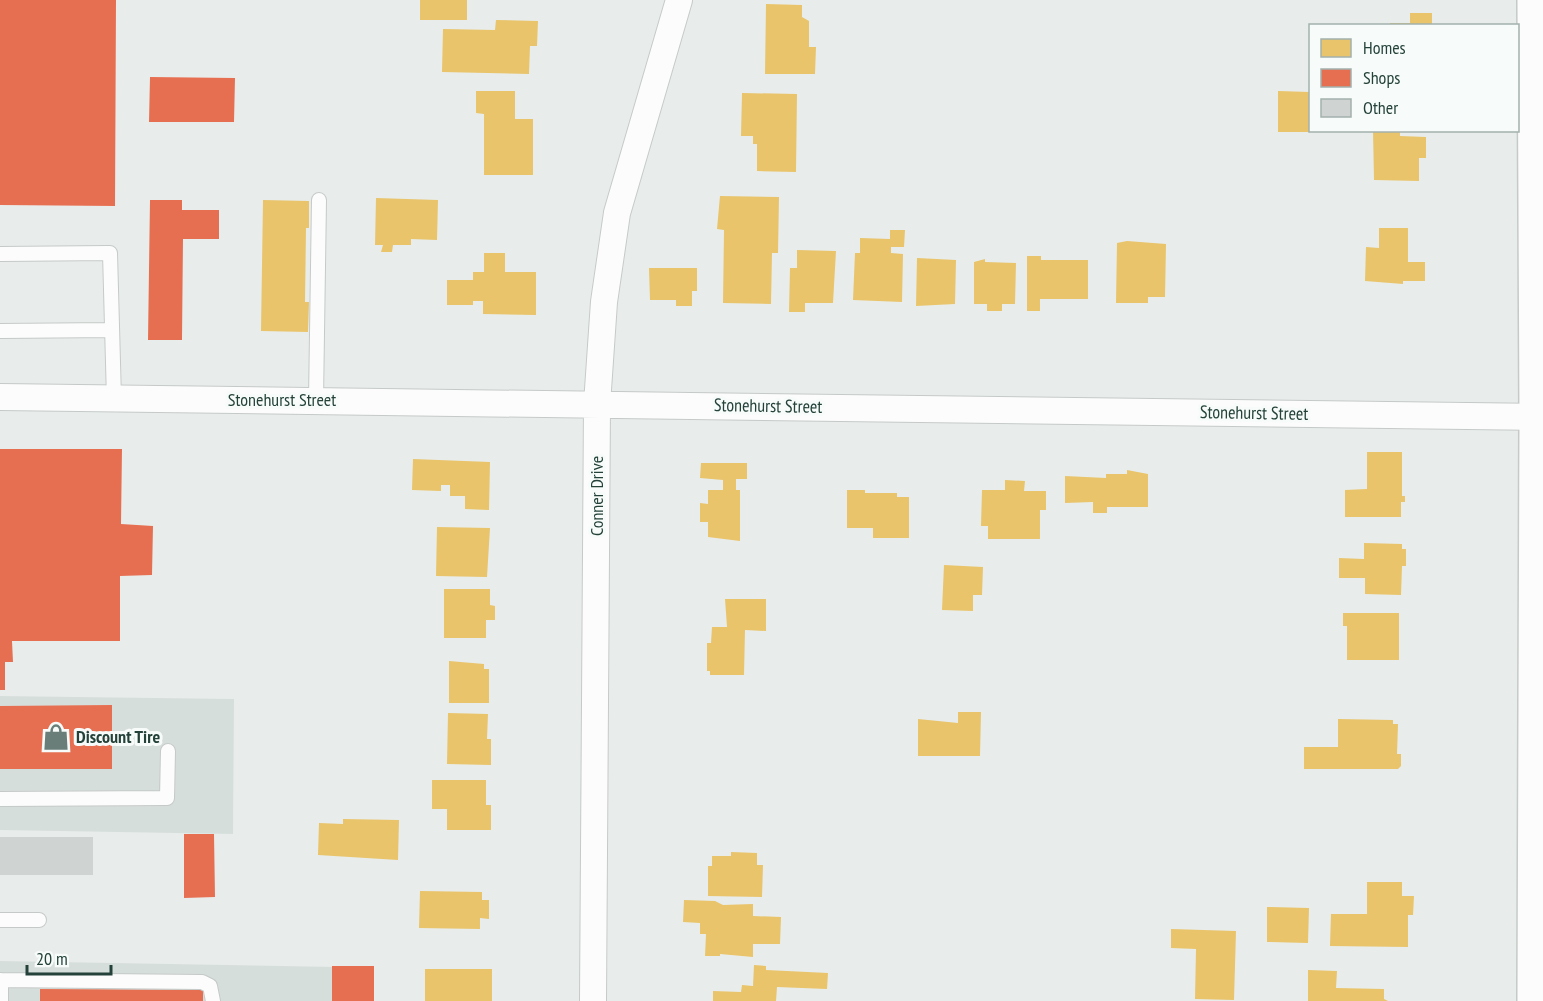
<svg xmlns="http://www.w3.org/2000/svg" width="1543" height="1001" font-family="'PT Sans Narrow',sans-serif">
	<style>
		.built { fill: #d6dedb }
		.homes { fill: #e9c46a }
		.shops { fill: #e76f51 }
		.building { fill: #cfd4d2 }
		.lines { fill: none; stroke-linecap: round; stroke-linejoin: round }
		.service-casing { stroke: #c5cac8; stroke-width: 16 }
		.minor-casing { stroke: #c5cac8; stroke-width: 28 }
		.tertiary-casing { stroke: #c5cac8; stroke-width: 36 }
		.service { stroke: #fcfcfc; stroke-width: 14 }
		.minor { stroke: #fcfcfc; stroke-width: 26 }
		.tertiary { stroke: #fcfcfc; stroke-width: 33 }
		.labels { text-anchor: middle; stroke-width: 6; stroke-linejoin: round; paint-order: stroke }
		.street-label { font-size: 18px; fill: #24423a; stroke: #f7fbf9 }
		.poi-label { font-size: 18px; font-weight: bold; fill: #24423a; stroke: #f7fbf9; text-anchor: start }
	</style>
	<rect width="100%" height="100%" fill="#e8edeb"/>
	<path class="built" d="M0,696L234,699L233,834L0,830Z
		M0,961L337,967V1001H0Z"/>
	<path class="homes" d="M420,0H467V20H420Z
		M766,4L802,5V17L809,21V47H816L815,74H765Z
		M1410,13H1432V26H1390V23H1410Z
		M496,20L538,21L537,46H530L529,74L442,72L443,29L495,30Z
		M476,91H515V119H533V175H484V114L476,113Z
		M1278,91L1310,92V132H1278Z
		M742,93L797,94L796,172L757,171V144H753V136H741Z
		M1373,130H1400V136L1426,137V158H1419V181L1374,180Z
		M720,196L779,197L778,253H772L771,304L723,303L724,230L717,229Z
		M376,198L438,200L437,240L411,239V245H393L392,252H381L383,245H375Z
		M263,200L309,201V228H306L305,302H309L308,332L261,331Z
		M1379,228H1408V262H1425V281H1403V284L1365,281L1366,247L1379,248Z
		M890,230H905L904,247H891V253L903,254L902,302L853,300L855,253H860V238L890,239Z
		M1127,241L1166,244L1165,297H1148V303H1116L1117,243Z
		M797,250L836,251L833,303H805V312H789L790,268H797Z
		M484,253H505V272H536V315L483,314V301H473V305H447V280H473V272H484Z
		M1027,256H1041V260H1088V299H1040V311H1027Z
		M917,258L956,260L955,304L916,306Z
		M985,259V262L1016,263L1015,304H1002V311H987V304H974V262Z
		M649,268H697V291H692V306H676V300H650Z
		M1367,452H1402V496H1405V502H1401V517H1345V490L1367,489Z
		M413,459L490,462L489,510L465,509V496H450V485H441V491L412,490Z
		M701,463H747V479H736V490H740V541L708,537V522H700V503L708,504V490H723V480L700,478Z
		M1127,470L1148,474V507H1107V513H1093V502L1065,503V476L1106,478V474H1127Z
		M1005,480L1025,481L1024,491H1046V510H1040V539H988V526H981L982,490H1005Z
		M847,490H865V493H897V497H909V538H873V528H847Z
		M437,527L490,528L487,577L436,576Z
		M1364,543L1402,544V549H1406V566H1402L1401,595L1365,594V578H1339V558L1364,559Z
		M944,565L983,567L982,595H973V611L942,610Z
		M444,589H490V605L495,606V620H486V638H444Z
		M725,599H766V631L745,630L744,675H710V671H707V643H711L712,627H727Z
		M1343,613H1399V660H1347V626H1343Z
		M449,661L484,664V669H489V703H449Z
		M958,712H981L980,756H918V719L958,723Z
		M448,713L488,714L487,739H491V765L447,764Z
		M1338,719L1393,720V724H1398L1397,754H1401V766L1398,769H1304V747H1338Z
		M432,780H486V805H491V830H447V809H432Z
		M343,819L399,820L398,860L318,855L319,823L343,824Z
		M731,852L757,853V865H763L762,897L708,896V866H712V856H731Z
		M1367,882H1402V896H1414L1413,915H1408V947L1330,946L1331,914H1367Z
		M420,891L482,892V900H489V919L480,918V929L419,928Z
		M684,900L715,901L723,905L753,904V916L781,917L780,944H753V957L720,954V956H705L706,934H700V923L683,922Z
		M1267,907L1309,908L1308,943L1267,942Z
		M1171,929L1236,931L1234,1000L1195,999L1196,949L1171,948Z
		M754,965L766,966V970L828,973L827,989L777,987L776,1001H713V991L741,992L742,985L753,986Z
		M425,969H492V1001H425Z
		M1308,970L1337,971L1336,988L1384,989V999L1388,1001H1308Z"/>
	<path class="shops" d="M0,0H116L115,206L0,205Z
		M150,77L235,78L234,122H149Z
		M150,200H182V210H219V239H183L182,340H148Z
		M0,449H122L121,524L153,526L152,575L120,576V641H12L13,662H5V690H0Z
		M112,705V769H0V706Z
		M184,834H214L215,897L184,898Z
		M332,966H374V1001H332Z
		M40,989L203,990V1001H40Z"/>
	<path class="building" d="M0,837H93V875H0Z"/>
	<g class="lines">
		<defs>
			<path id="service" d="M0,254L110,253L114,399
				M0,331L111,330
				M316,400L319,200
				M0,799L167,798L168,751
				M0,920H39
				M0,980L202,982L210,986L213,1001
				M1,980V1001"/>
			<path id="minor" d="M0,397L1536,417
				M593,1001L597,404L604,302L617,213L679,0"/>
			<path id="tertiary" d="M1534,0L1536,417L1534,1001"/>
		</defs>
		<use href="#service" class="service-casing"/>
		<use href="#minor" class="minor-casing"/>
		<use href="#tertiary" class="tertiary-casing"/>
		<use href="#service" class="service"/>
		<use href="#minor" class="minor"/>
		<use href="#tertiary" class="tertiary"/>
	</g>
	<defs>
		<symbol id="shop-bare" viewBox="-9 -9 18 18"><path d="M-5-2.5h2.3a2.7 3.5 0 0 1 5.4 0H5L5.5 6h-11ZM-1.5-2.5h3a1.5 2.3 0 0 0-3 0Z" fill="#697e78" stroke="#f7fbf9" stroke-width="2.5" paint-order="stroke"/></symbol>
	</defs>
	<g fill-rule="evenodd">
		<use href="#shop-bare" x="37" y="718" width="38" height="38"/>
	</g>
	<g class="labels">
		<g class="street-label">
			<text x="282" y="406">Stonehurst Street</text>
			<text transform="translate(768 406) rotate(1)" y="6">Stonehurst Street</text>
			<text transform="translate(1254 413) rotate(1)" y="6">Stonehurst Street</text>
			<text transform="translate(597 496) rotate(-90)" y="6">Conner Drive</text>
		</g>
		<g class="poi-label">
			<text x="76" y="743">Discount Tire</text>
		</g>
	</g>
	<rect x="1309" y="24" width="210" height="108" fill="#f7fbf9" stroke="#a3b1ad" stroke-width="1.5"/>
	<rect x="1321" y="39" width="30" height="18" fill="#e9c46a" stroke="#a3b1ad" stroke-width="1.5"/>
	<text x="1363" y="54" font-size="18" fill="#24423a">Homes</text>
	<rect x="1321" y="69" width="30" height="18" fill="#e76f51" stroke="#a3b1ad" stroke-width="1.5"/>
	<text x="1363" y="84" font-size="18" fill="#24423a">Shops</text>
	<rect x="1321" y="99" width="30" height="18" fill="#cfd4d2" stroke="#a3b1ad" stroke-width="1.5"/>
	<text x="1363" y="114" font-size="18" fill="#24423a">Other</text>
	<path d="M27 965v9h84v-9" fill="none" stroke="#24423a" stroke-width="3"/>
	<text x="36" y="965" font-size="18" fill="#24423a" stroke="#f7fbf9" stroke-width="4.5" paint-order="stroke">20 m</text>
</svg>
